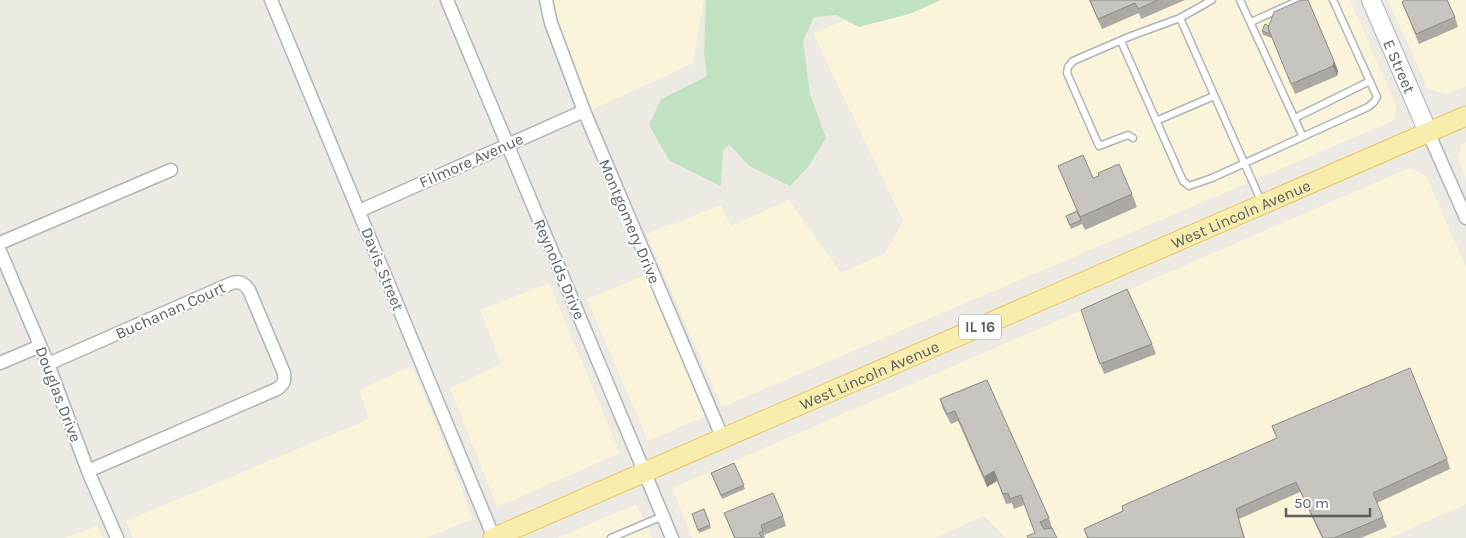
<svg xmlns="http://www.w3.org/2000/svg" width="1466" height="538" font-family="Karla,sans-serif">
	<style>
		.commercial { fill: #faf4da }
		.green { fill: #c1e1c3 }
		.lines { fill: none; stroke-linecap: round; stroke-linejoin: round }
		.lane-casing { stroke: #b0b3b7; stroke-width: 9 }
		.street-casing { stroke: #b0b3b7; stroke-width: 15 }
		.secondary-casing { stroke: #afb2b7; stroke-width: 20 }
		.primary-casing { stroke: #e3c665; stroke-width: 21 }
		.lane { stroke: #fff; stroke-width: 6 }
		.street { stroke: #fff; stroke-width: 12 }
		.secondary { stroke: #fff; stroke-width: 18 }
		.primary { stroke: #f7eead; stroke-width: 19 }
		.wall { fill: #aca9a5 }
		.shaded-wall { fill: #8c8a86 }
		.building { fill: #c8c5c0; stroke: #8c8a86 }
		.labels { text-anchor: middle; stroke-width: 4; stroke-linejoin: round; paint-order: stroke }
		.shield { fill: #fff; stroke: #8c8e91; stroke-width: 1 }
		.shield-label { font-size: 15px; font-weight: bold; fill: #5b5e62 }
		.street-label { font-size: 16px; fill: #5b5e62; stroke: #fff }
	</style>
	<rect width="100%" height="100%" fill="#eceae3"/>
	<path class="commercial" d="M553,0H704L693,63L592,110L555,18Z
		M896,0H1350L1397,108L1393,121L722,407L646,234L721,205L731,226L789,200L841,273L885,253L903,221L813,33Z
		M1388,0H1466V86L1446,94L1428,89Z
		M1466,142V178L1458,160L1461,145Z
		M1409,168L1426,176L1466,267V504L1390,538H1006L984,516L935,538H692L672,488Z
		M646,275L706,416L648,441L587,299Z
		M549,283L620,453L497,507L450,388L501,364L480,310Z
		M412,366L438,427L473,519L426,538H133L126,521L369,419L359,390Z
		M636,504L653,538H557Z
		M97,526L103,538H65Z"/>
	<path class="green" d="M706,0H941L909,14L859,27L836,15L814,17L803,41L810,94L826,138L808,167L790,186L749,166L729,144L723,151L721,186L669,160L649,125L661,99L707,76L704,53Z"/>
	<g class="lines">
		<defs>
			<path id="lane" d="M1240,0L1303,137
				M1180,18L1262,203
				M1251,22L1300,0
				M1121,41L1183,181L1189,186L1212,178L1368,107L1374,102L1377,97L1333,0
				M1295,118L1370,81
				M1156,121L1214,96
				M1133,138L1128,135L1099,146L1067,73L1068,67L1073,61L1131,36L1180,18L1212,0
				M611,538L663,516"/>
			<path id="street" d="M271,0L494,538
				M447,0L672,538
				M546,0L551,23L584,111L723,439
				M1428,132L1466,218
				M359,211L584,111
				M0,243L171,170
				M0,251L48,364L88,471L117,538
				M0,363L40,346
				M48,364L232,283C240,281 244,283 249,290L284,373C285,381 284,384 277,389L88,471"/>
			<g id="secondary">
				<path id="s1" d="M1371,0L1428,132"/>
			</g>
			<g id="primary">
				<path id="s2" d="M493,538L1466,116"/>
			</g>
		</defs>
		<use href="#lane" class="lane-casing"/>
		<use href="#street" class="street-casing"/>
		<use href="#secondary" class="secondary-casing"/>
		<use href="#primary" class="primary-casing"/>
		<use href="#lane" class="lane"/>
		<use href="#street" class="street"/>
		<use href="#secondary" class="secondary"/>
		<use href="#primary" class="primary"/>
	</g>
	<path class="wall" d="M1089,0H1185L1141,19L1139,13L1102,29Z
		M1402,2L1455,17L1458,27L1419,44Z
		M1262,31L1334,61L1338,71L1337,76L1295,94L1272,38L1263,35Z
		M1058,166L1093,178L1132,194L1137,207L1085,230L1082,224L1071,229L1067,219L1077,211Z
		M1081,310L1152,344L1156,354L1104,374Z
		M987,380L1049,518L1052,528L1035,533L1024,505L1014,509L1012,503L1006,504L997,481L987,487L958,421L951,424L943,409L940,399Z
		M1272,426L1447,459L1450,469L1377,503L1387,527L1361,538H1322L1300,492L1239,519L1245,538H1087L1084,529L1277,439Z
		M734,463L745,489L722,499L711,473Z
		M704,509L711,528L699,533L692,514Z
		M724,513L783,516L786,526L764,535L765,538H734Z"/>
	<path class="shaded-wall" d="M1334,61L1338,71L1337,76L1333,66Z
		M994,471L997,481L987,487L984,477Z"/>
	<path class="building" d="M1090,0H1158L1138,9L1135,3L1098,19Z
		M1301,0H1308L1334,61L1333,66L1291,84L1268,28L1274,12Z
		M1406,0H1447L1455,17L1416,34L1402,2Z
		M1265,24L1269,26L1268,28L1270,34L1262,31Z
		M1083,155L1093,178L1099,176L1098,173L1119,164L1132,194L1080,217L1058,166Z
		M1077,211L1081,220L1070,225L1066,216Z
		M1127,289L1152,344L1100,364L1081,310Z
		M1410,368L1447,459L1373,493L1383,517L1334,538H1323L1296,482L1236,509L1244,538H1088L1084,529L1123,511L1122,506L1277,438L1272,426Z
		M987,380L1049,518L1040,522L1044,529L1052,528L1057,538H1028L1027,536L1035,533L1021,495L1010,499L1008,493L1003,494L994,471L984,477L955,411L947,414L940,399Z
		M734,463L744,485L721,495L711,473Z
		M773,493L783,516L761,525L763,531L759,533L762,538H735L724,513Z
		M704,509L710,525L698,530L692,514Z"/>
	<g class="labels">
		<rect class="shield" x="959" y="314.5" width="42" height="25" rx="4"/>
		<g class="shield-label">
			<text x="980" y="332">IL 16</text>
		</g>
		<g class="street-label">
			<text dy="6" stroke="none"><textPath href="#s1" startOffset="72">E Street</textPath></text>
			<text transform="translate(471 160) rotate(-24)" y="6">Filmore Avenue</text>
			<text dy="6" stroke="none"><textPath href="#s2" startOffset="815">West Lincoln Avenue</textPath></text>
			<text transform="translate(630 221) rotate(67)" y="6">Montgomery Drive</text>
			<text transform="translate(383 269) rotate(68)" y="6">Davis Street</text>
			<text transform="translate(560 269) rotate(67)" y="6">Reynolds Drive</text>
			<text transform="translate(170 310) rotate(-24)" y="6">Buchanan Court</text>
			<text dy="6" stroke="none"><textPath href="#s2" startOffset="410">West Lincoln Avenue</textPath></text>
			<text transform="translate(59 394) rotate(69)" y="6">Douglas Drive</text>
		</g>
	</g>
	<path d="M1286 508v8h84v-8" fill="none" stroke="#5b5e62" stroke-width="2.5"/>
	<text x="1294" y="508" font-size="15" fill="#5b5e62" stroke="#ffffff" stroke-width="4" paint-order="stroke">50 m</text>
</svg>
